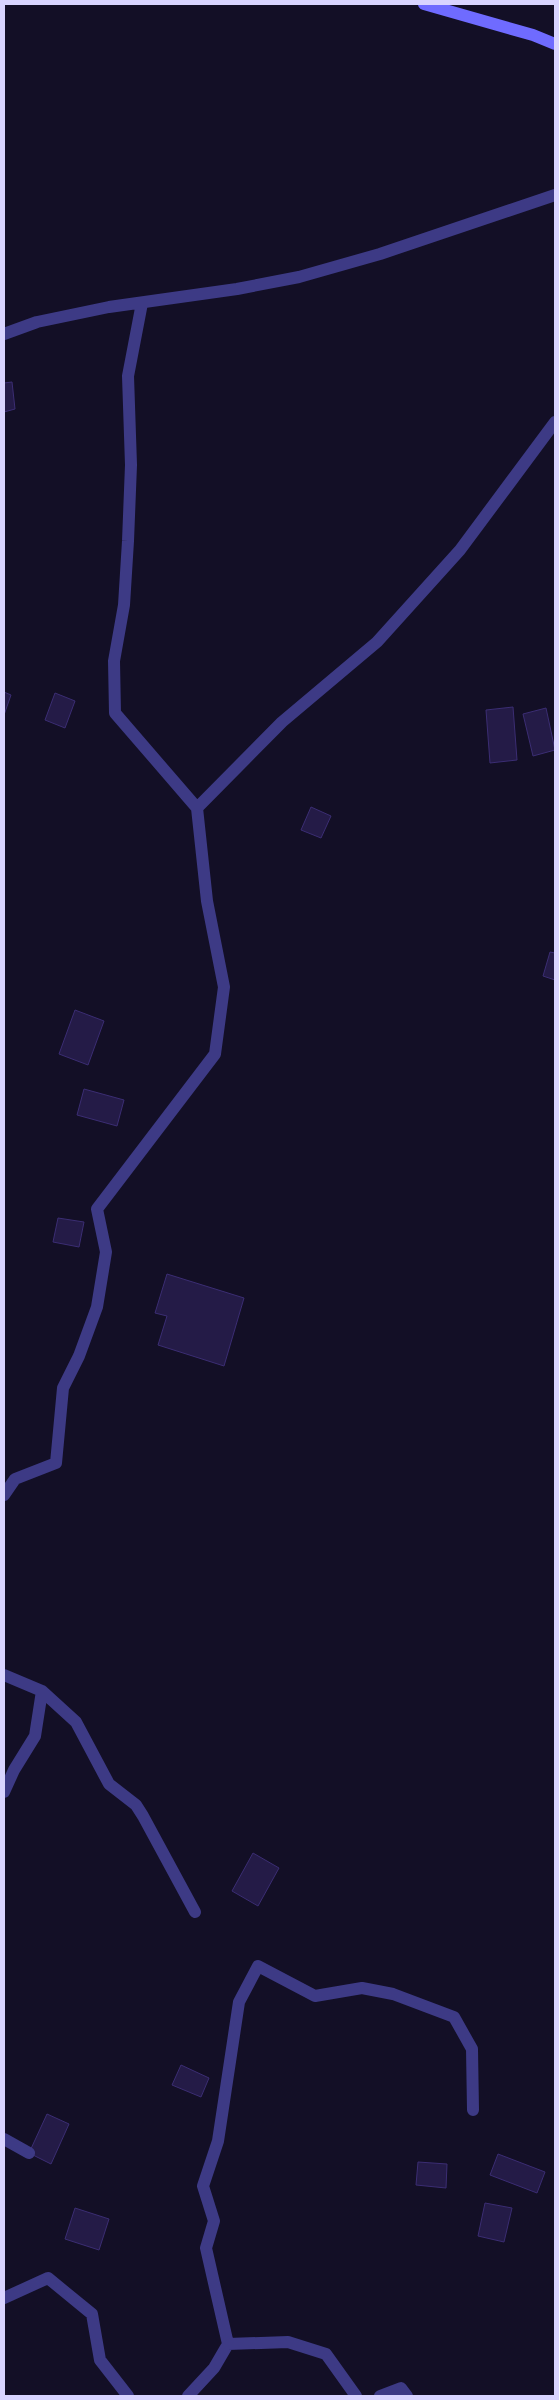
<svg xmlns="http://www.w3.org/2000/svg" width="559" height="2400" font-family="'PT Sans',sans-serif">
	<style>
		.building { fill: #241b47; stroke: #3b2d73 }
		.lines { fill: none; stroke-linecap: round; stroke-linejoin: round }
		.street { stroke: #3d3a85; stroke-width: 12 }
		.secondary { stroke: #6f6bff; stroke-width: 12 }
	</style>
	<rect width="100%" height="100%" fill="#130f26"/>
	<path class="building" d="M12,382L15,409L4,412V383Z
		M4,692L11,695L4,715Z
		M55,693L75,701L65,728L45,720Z
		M513,707L517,760L490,763L486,710Z
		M546,708L555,750L533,756L523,714Z
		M311,807L331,816L321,838L301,830Z
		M550,952L555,953V980L543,976Z
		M75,1010L104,1021L88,1065L59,1054Z
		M84,1089L124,1100L117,1126L77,1115Z
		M58,1218L84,1222L79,1247L53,1242Z
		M167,1274L244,1298L224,1366L158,1345L167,1316L155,1313Z
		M253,1853L279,1868L258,1906L232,1891Z
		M181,2065L209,2078L201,2097L172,2085Z
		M47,2114L69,2124L51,2164L29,2153Z
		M498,2154L545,2172L537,2193L490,2175Z
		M418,2162L447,2164L446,2188L416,2185Z
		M485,2203L512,2208L504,2242L478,2236Z
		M75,2208L109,2219L99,2250L65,2239Z"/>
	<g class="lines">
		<path class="street" d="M142,303L128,376L131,465L128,541L124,605L114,661L115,713L197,808
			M4,334L37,322L109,307L237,289L299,277L380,254L555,195
			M4,1495L15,1479L56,1463L63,1388L79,1356L97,1307L106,1252L97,1209L215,1054L224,987L207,901L197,808L282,722L377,642L460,550L555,422
			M4,1675L42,1691L76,1722L109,1784L136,1805L143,1816L195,1912
			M4,1792L14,1770L35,1736L42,1691
			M4,2139L29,2153
			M4,2298L48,2278L92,2314L100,2360L128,2396
			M228,2344L288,2342L326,2354L356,2396
			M188,2396L214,2368L228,2344L206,2248L214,2221L203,2186L218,2141L239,2002L258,1966L315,1996L362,1988L393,1994L454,2017L472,2049L473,2110
			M380,2396L401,2388L407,2396"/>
		<path class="secondary" d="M424,4L533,35L555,44"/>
	</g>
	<rect width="559" height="2400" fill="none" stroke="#d9d4ff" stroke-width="10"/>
</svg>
